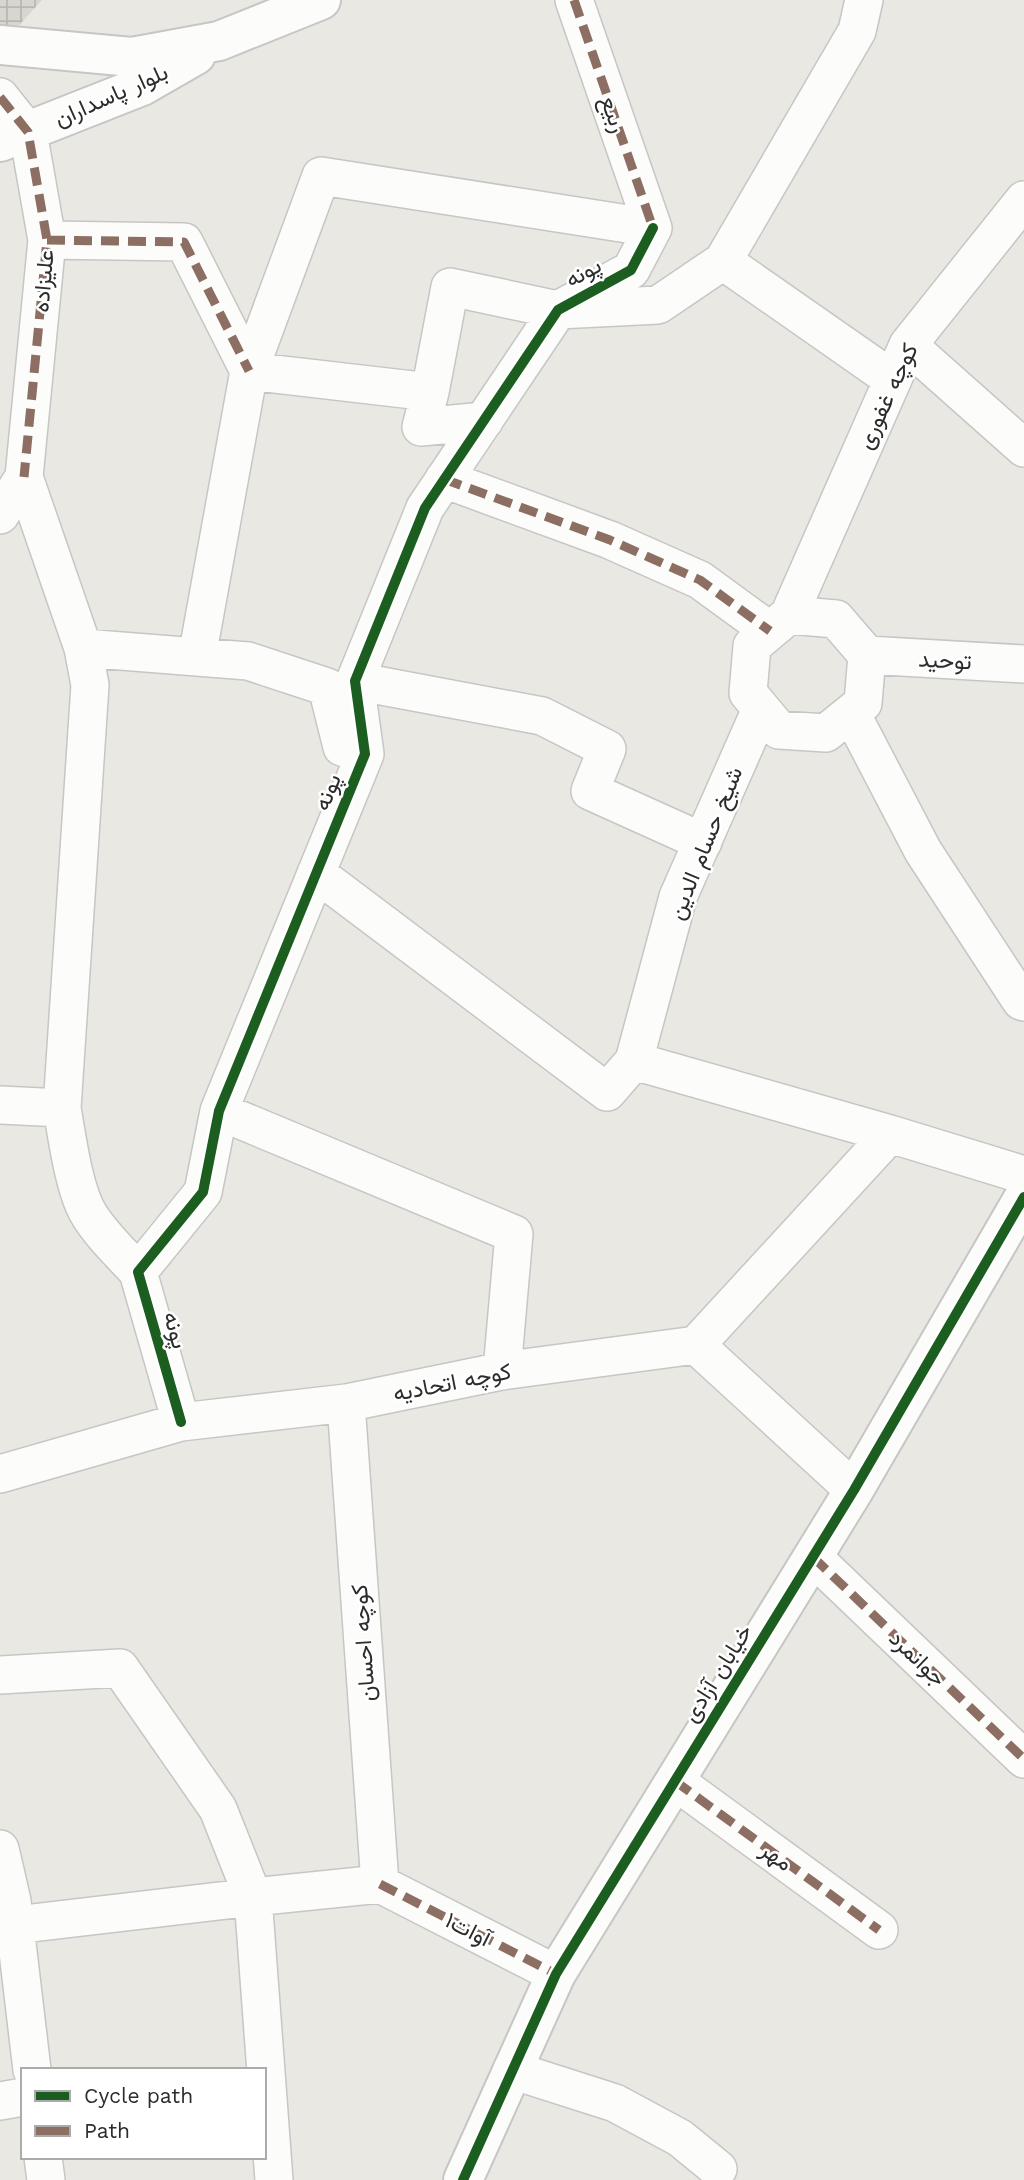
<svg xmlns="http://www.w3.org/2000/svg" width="1024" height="2180" font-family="'Work Sans',Vazirmatn,sans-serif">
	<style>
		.plaza { fill: url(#plaza-grid) }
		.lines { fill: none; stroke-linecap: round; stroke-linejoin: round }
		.minor-casing { stroke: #c7c6c6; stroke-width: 40 }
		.tertiary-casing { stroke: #c7c6c6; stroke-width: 42 }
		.minor { stroke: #fcfcfb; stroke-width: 37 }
		.tertiary { stroke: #fcfcfb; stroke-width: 38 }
		.quiet { stroke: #8d6e63; stroke-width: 9; stroke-dasharray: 18 9; stroke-linecap: butt }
		.cycleway-casing { stroke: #fff; stroke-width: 15 }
		.cycleway { stroke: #1b5e20; stroke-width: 10 }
		.labels { text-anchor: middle; stroke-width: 5; stroke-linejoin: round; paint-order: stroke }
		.street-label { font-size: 23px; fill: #2c2c2c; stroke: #fff }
	</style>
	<defs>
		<pattern id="plaza-grid" width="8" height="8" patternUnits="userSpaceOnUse" patternTransform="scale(1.75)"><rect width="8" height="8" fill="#d8d6d0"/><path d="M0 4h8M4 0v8" fill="none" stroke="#bab8b3"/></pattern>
	</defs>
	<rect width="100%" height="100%" fill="#eae8e2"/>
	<path class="plaza" d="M0,0H42L0,46Z"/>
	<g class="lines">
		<defs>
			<path id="minor" d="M574,0L653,228
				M0,97L28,132L47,240L24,477L83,648L90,685L62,1108L0,1105
				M47,240L184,242L249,371
				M723,261L892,379
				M908,345L1024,448
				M249,371L321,176L653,228
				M430,392L421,427L484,421
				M444,479L610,540L700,580L770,631
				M0,515L24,477
				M789,615L836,619L867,655L863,703L826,733L779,730L748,693L752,646L789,615L908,345L1024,200
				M83,648L248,661L327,687L342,747L358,752
				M867,655L1024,664
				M197,657L249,371L430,392L450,287L558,310L658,305L723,261L857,31L864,0
				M355,681L542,716L607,749L590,791L703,842
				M851,713L923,851L1021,1001L1024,1002
				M316,873L607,1092L634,1061L678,897L761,709
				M634,1061L890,1134
				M62,1108C67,1137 74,1189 88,1213C101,1235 121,1253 138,1272
				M219,1111L514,1234L502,1371
				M696,1345L890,1134L1024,1175
				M346,1403L380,1884
				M181,1422L138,1272L203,1192L219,1111L365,754L355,681L425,508L558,310L631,270L653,228
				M0,1474L181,1422L346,1403L502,1371L696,1345L854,1490
				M813,1557L1024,1759
				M0,1675L120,1668L218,1809L253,1897L15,1925
				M675,1781L879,1930
				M0,1849L12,1901L32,2070
				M380,1884L556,1974
				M512,2070L615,2103L680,2138L718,2169
				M0,2101L23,2097
				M43,2157L46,2180
				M274,2180L253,1897L380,1884"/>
			<path id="tertiary" d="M0,45L132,57L219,41L321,0
				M0,142L142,86L196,55
				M463,2180L556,1974L854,1490L1024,1197"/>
		</defs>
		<use href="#minor" class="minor-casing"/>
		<use href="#tertiary" class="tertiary-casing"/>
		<use href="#minor" class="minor"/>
		<use href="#tertiary" class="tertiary"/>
		<path class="quiet" d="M574,0L653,228
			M0,97L28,132L47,240L24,477
			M47,240L184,242L249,371
			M444,479L610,540L700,580L770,631
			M813,1557L1024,1759
			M675,1781L879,1930
			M380,1884L556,1974"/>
		<defs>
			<path id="cycleway" d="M181,1422L138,1272L203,1192L219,1111L365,754L355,681L425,508L558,310L631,270L653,228
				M463,2180L556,1974L854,1490L1024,1197"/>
		</defs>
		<use href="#cycleway" class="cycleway-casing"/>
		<use href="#cycleway" class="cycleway"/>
	</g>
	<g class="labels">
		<g class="street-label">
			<text transform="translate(111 95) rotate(-24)" y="8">بلوار پاسداران</text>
			<text transform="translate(614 114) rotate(71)" y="8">ربیع</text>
			<text transform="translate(583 272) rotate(-29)" y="8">پونه</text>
			<text transform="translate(43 281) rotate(-85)" y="8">علیزاده</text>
			<text transform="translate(887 396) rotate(-65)" y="8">کوچه غفوری</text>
			<text transform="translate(945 660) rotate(3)" y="8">توحید</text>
			<text transform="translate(327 792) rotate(-68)" y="8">پونه</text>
			<text transform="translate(705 843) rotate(-68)" y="8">شیخ حسام الدین</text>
			<text transform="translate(176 1330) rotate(74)" y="8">پونه</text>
			<text transform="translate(452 1382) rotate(-11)" y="8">کوچه اتحادیه</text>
			<text transform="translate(363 1643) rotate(-94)" y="8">کوچه احسان</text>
			<text transform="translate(918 1658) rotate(44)" y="8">جوانمرد</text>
			<text transform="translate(717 1673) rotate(-58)" y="8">خیابان آزادی</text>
			<text transform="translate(777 1856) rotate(36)" y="8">مهر</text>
			<text transform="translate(468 1929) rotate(27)" y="8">آوات۱</text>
		</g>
	</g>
	<rect x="21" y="2068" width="245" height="91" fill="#ffffff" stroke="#ababab" stroke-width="2"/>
	<rect x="35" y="2091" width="35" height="10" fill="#1b5e20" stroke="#ababab" stroke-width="2"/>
	<text x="84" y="2103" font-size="21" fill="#2c2c2c">Cycle path</text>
	<rect x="35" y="2126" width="35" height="10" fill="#8d6e63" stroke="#ababab" stroke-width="2"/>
	<text x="84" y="2138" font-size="21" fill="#2c2c2c">Path</text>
</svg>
